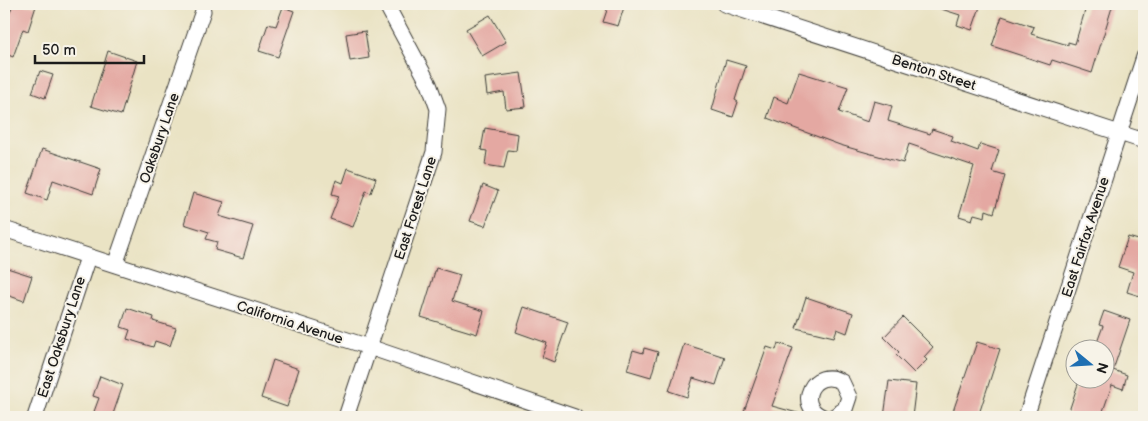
<svg xmlns="http://www.w3.org/2000/svg" width="1148" height="421" font-family="'Balsamiq Sans',sans-serif">
	<style>
		.building { fill: #e4a8a2 }
		.lines { fill: none; stroke-linecap: round; stroke-linejoin: round }
		.minor-casing { stroke: #3b3a35; stroke-width: 17 }
		.minor { stroke: #fff; stroke-width: 15 }
		.labels { text-anchor: middle; stroke-width: 4; stroke-linejoin: round; paint-order: stroke }
		.street-label { font-size: 14px; fill: #1c1c1c; stroke: #f7f3e8 }
	</style>
	<rect width="100%" height="100%" fill="#f7f3e8"/>
	<filter id="ink" filterUnits="userSpaceOnUse"><feTurbulence type="fractalNoise" baseFrequency=".02" numOctaves="2"/><feDisplacementMap in="SourceGraphic" scale="10" xChannelSelector="R" yChannelSelector="G"/><feConvolveMatrix kernelMatrix="1 2 1 2 8 2 1 2 1" color-interpolation-filters="sRGB"/></filter>
	<filter id="wash" filterUnits="userSpaceOnUse"><feTurbulence type="fractalNoise" baseFrequency=".0096" numOctaves="4" result="noise"/><feDisplacementMap in="SourceGraphic" scale="20" xChannelSelector="R" yChannelSelector="G"/><feGaussianBlur stdDeviation="1.12" result="paint"/><feColorMatrix in="noise" values="0 0 0 0 0 0 0 0 0 0 0 0 0 0 0 0 0 1.4 0 .05"/><feComposite in="paint" operator="in"/></filter>
	<g filter="url(#wash)">
		<rect width="100%" height="100%" fill="#eae3c4"/>
		<g id="blocks">
			<path class="building" d="M13,4L36,6L28,31L23,29L13,57L4,53V16L8,17Z
				M609,4H625L618,26L603,22Z
				M933,4H981L972,30L957,25L960,15L932,6Z
				M1087,4H1113L1092,73L1052,60L1050,65L992,46L1002,16L1034,27L1031,34L1068,45V42L1075,44Z
				M283,7L294,11L278,57L259,51L268,24L276,26Z
				M490,15L506,42L482,56L466,29Z
				M365,31L369,58L350,61L346,34Z
				M108,51L137,61L121,115L91,106Z
				M726,60L746,66L735,100L738,102L733,117L712,110Z
				M40,71L53,75L45,98L32,93Z
				M799,72L848,87L839,112L868,122L874,101L892,106L888,121L930,134L932,129L953,136L951,141L978,151L980,144L999,150L992,172L1005,176L994,213L986,210L985,217L974,214L972,220L959,216L974,166L909,144L903,163L840,145L767,118L774,97L788,103Z
				M521,73L526,107L506,109L504,92L487,95L485,78Z
				M485,128L518,134L516,151L508,150L504,168L485,165L487,151L481,150Z
				M42,149L101,169L93,194L53,180L47,200L27,193Z
				M348,168L376,178L371,193L366,191L353,227L330,219L339,196L332,194L336,180L343,183Z
				M483,185L498,191L485,226L470,221Z
				M193,193L224,202L219,216L253,226L243,258L215,250L217,242L206,239L209,232L184,224Z
				M1128,237L1142,241L1141,245L1144,246V283L1140,296L1127,292L1133,272L1118,267Z
				M4,267L32,276L24,301L4,294Z
				M436,268L460,275L452,301L484,311L477,334L421,317Z
				M806,297L853,313L847,333L837,329L834,337L796,328Z
				M524,307L568,322L554,362L542,357L547,343L516,332Z
				M127,308L154,317L153,321L176,328L170,346L155,341L153,347L127,339L130,330L121,327Z
				M1104,311L1130,320L1113,370L1127,375L1123,389L1112,385L1101,417H1067L1080,378H1106V348H1095L1103,326L1099,325Z
				M903,317L933,347L924,357L927,360L914,373L896,355L899,352L884,337Z
				M977,342L1000,349L978,417H951Z
				M778,343L793,348L772,406L801,414V417H742L767,347L776,350Z
				M684,344L725,357L716,385L693,378L687,397L669,391Z
				M644,348L658,352L651,377L627,370L633,350L643,353Z
				M273,360L299,369L287,407L261,398Z
				M100,376L123,385L112,417H92L99,398L93,396Z
				M889,381L916,384L912,417H884Z"/>
		</g>
	</g>
	<g filter="url(#ink)">
		<use href="#blocks" fill-opacity="0" stroke="#3b3a35" stroke-width="1"/>
		<g class="lines">
			<defs>
				<path id="minor" d="M724,4L1144,141
					M4,229L369,347L575,417
					M115,265L203,11
					M35,417L88,257
					M346,417L434,152L438,109L429,84L386,4
					M823,417C794,406 813,365 842,382L849,397L845,409L833,417
					M1026,417L1144,57"/>
			</defs>
			<use href="#minor" class="minor-casing"/>
			<use href="#minor" class="minor"/>
		</g>
	</g>
	<g class="labels">
		<g class="street-label">
			<text transform="translate(934 72) rotate(18)" y="5">Benton Street</text>
			<text transform="translate(159 138) rotate(-71)" y="5">Oaksbury Lane</text>
			<text transform="translate(415 208) rotate(-72)" y="5">East Forest Lane</text>
			<text transform="translate(1085 237) rotate(-72)" y="5">East Fairfax Avenue</text>
			<text transform="translate(290 322) rotate(18)" y="5">California Avenue</text>
			<text transform="translate(61 337) rotate(-72)" y="5">East Oaksbury Lane</text>
		</g>
	</g>
	<rect width="1148" height="421" fill="none" stroke="#f7f3e8" stroke-width="20"/>
	<g transform="translate(1090 364) rotate(108)"><circle r="24" fill="#f7f3e8" stroke="#9f9d96"/>
	<path d="M0-4L9 19L0 12L-9 19Z" fill="#1f6fb2"/>
	<text y="-8" font-size="14" font-weight="bold" text-anchor="middle" fill="#1c1c1c">N</text>
	</g>
	<path d="M35 55v8h109v-8" fill="none" stroke="#1c1c1c" stroke-width="2.5"/>
	<text x="42" y="55" font-size="15" fill="#1c1c1c" stroke="#f7f3e8" stroke-width="4" paint-order="stroke">50 m</text>
</svg>
